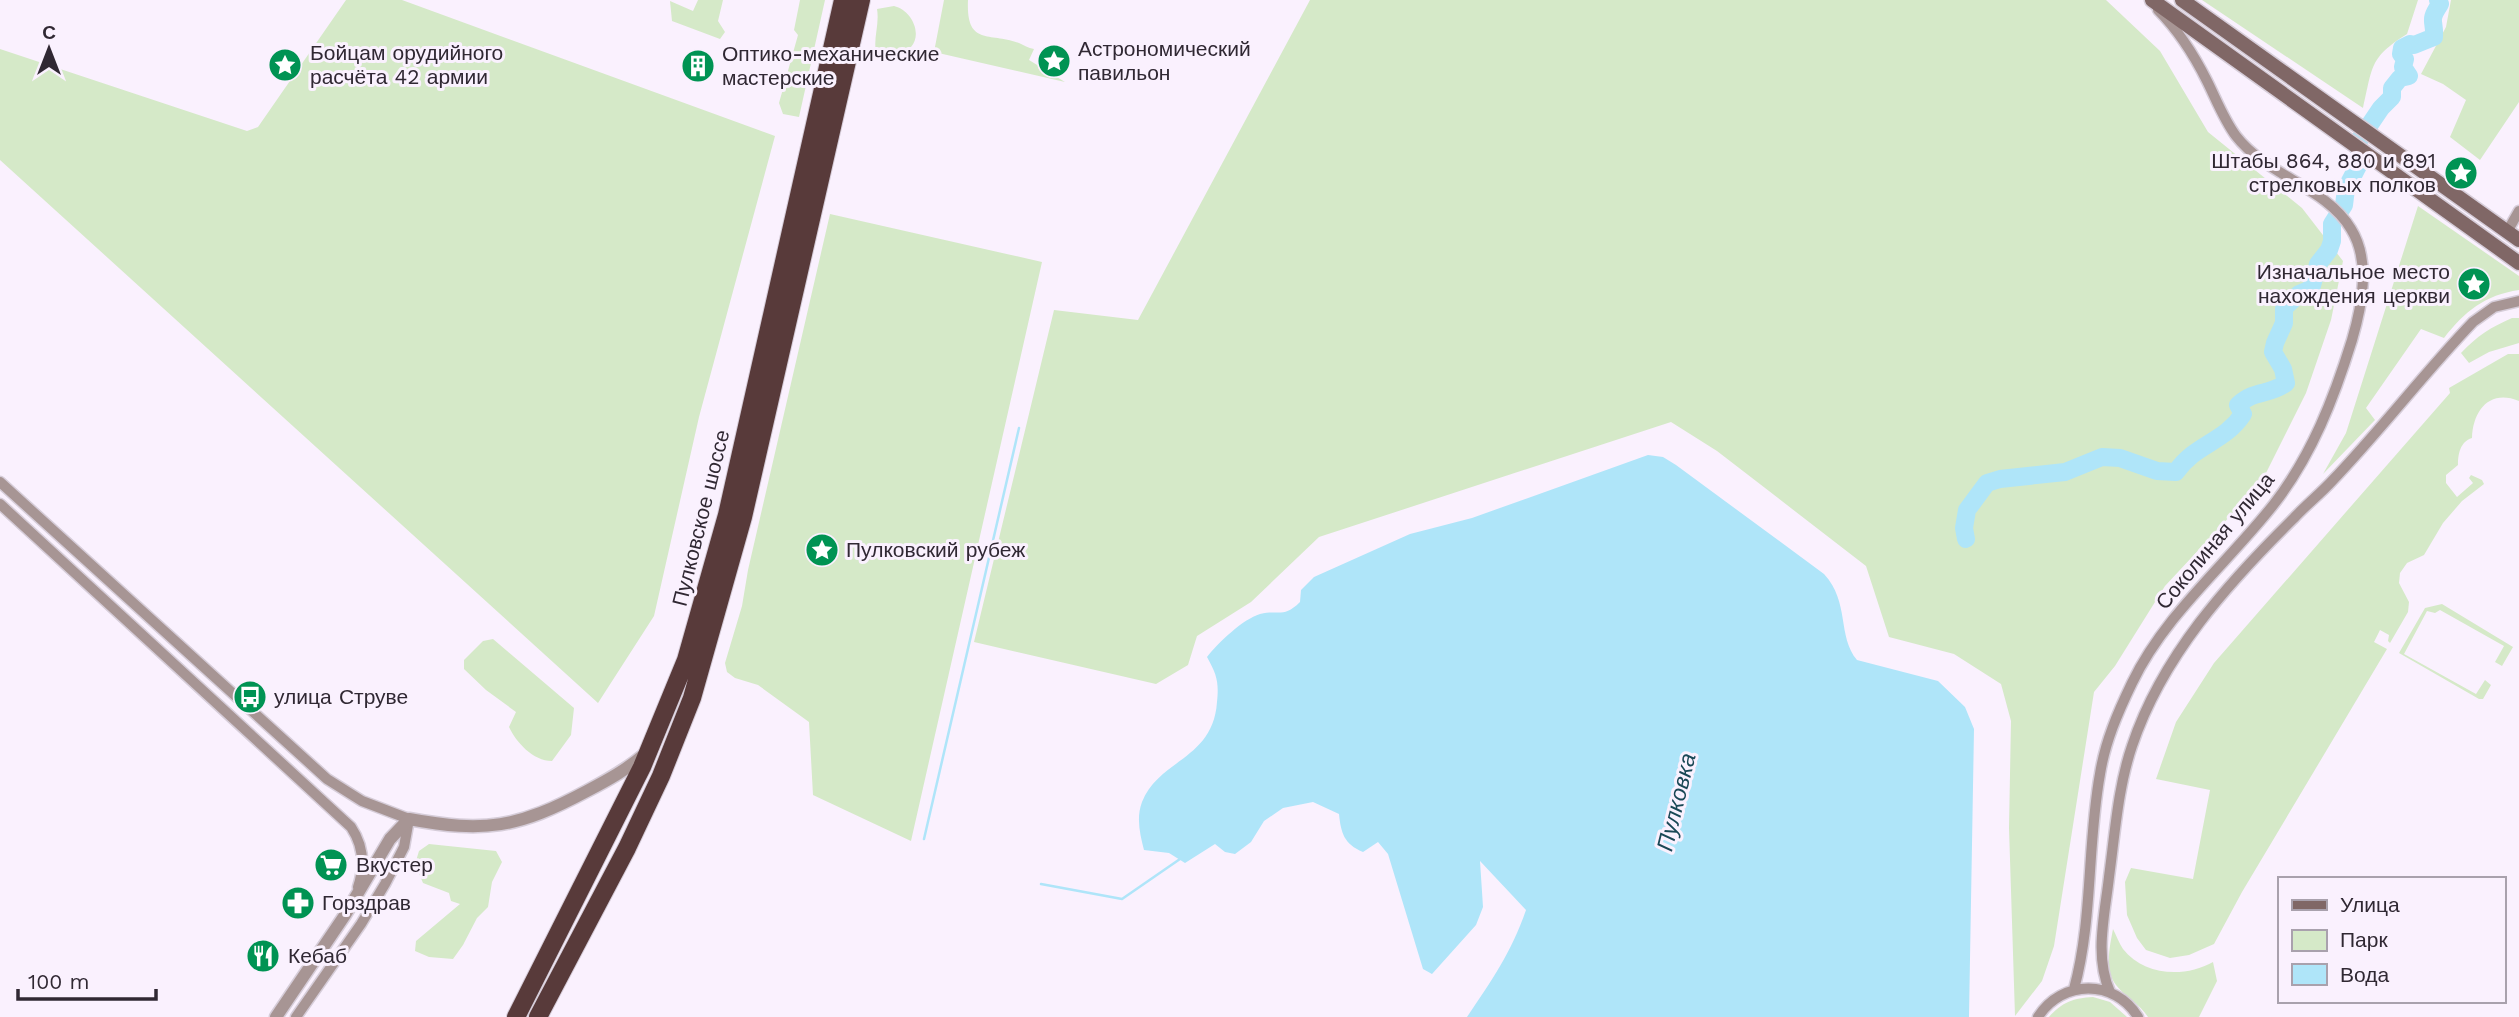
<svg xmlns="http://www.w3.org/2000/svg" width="2519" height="1017" font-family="'Work Sans',sans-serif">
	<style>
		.green { fill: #d5e9c8 }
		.water { fill: #afe5f9 }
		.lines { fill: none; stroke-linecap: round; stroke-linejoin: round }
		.stream { stroke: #afe5f9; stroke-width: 2.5 }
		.river { stroke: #afe5f9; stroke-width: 18 }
		.minor-casing { stroke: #d6cdd9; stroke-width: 13 }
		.tertiary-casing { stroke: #d6cdd9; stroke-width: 15 }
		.secondary-casing { stroke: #d6cdd9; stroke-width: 17 }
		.trunk-casing { stroke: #d6cdd9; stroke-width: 20 }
		.minor { stroke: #a79594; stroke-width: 10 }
		.tertiary { stroke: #a79594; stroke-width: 12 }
		.secondary { stroke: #806766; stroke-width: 14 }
		.trunk { stroke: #583a3a; stroke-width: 18 }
		.labels { text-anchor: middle; stroke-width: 6; stroke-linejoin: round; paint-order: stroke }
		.poi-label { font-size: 21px; fill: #302833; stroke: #faf1fe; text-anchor: start }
		.street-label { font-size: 21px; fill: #302833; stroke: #faf1fe }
		.water-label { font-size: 23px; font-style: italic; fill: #1a4856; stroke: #faf1fe }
	</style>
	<rect width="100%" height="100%" fill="#faf1fe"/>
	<path class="green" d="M346,0H402L775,136L699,417L654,616L598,703L0,160V49L247,131L258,127Z
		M698,0H723L718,21L725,32L720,39L672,21L670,1L693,11Z
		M800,0H825L799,117L783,114L779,103L798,35L794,30Z
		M944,0H968C966,46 988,32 1019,43C1024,45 1028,48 1034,49L1029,60L1065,82L934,52Z
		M1310,0H2106L2160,51L2208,132L2302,208L2343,261L2331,320L2306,393L2261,483L2165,586L2115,666L2094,692L2054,946L2042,981L2015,1016L2009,828L2011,721L2001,684L1954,654L1889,637L1866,566L1717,451L1671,422L1319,537L1251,602L1197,636L1188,665L1156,684L974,642L1054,310L1138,320Z
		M2202,0H2418L2407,34C2369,58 2373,66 2363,108Z
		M2451,0H2519V102L2480,160L2450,137L2466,100L2443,84L2421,74L2446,27Z
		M894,6C911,10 923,33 911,47C908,52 902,55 898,59L878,58C871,42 880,27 877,9Z
		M2418,206L2519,276V290C2485,295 2465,311 2444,338L2421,329L2366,408L2375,420L2323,474L2346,433Z
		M830,214L1042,262L911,841L813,795L809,722L758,685L735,678L727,672L725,663L742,606L748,570Z
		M2512,318H2519V343L2489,352L2469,363L2461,353C2477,336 2491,327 2512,318Z
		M2508,354H2519V401C2490,389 2473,410 2472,438C2460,442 2458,454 2458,465L2446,475V483L2457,497L2473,483L2469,478L2471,475L2482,480L2484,484L2462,501L2443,523L2424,555L2407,563L2400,573L2399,583L2409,602L2408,612L2390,643L2388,641L2389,635L2380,630L2374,642L2387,649L2242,892L2214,944L2189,955L2170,958L2146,950L2137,938L2127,915L2125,882L2131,868L2193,879L2210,790L2156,779L2176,722L2214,663L2450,393L2449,388Z
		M2442,604L2513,647L2502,666L2495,662L2504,646L2440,610L2435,613L2427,611L2404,654L2476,694L2485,680L2491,685L2483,699H2479L2399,653L2425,608Z
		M493,639L574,708L571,735L552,761C533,761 516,742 509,727L516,712L486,690L464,669V660L483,641Z
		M429,844L496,851L502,862L492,882L488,907L477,918L463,945L453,959L429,957L415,951L416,941L460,904L451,901L449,893L423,883L415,864L419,851Z
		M2113,929C2116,935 2119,943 2123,949C2144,976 2185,978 2213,962L2217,981L2199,1017H2148C2140,1004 2125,997 2116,985C2104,969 2110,946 2113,929Z
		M2093,997L2110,1002L2127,1017H2049C2062,1002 2074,998 2093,997Z"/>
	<path class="water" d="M1648,455L1663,457L1676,465L1824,574C1850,602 1837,636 1857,660L1938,681L1965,707L1974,729L1969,1017H1467C1492,980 1511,953 1526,910L1480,861L1483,907L1476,925L1432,974L1423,969L1388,854L1378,842L1363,852C1344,844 1341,833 1339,814L1313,802L1283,808L1264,821L1251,842L1235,854L1225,852L1215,844L1185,863L1169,853L1144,850C1140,834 1136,818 1142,802C1159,759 1213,760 1217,702C1219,682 1217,675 1207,657C1218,643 1243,619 1260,614C1278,609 1283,619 1300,602L1301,590L1314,577L1410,534L1472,518Z"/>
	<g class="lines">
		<path class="stream" d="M924,839L1019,428
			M1041,884L1122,899L1180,859"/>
		<path class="river" d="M1966,539L1964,528L1967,510L1987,483L2000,479L2065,472L2102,457L2120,458L2157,471L2176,472C2196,443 2224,443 2243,414L2238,405C2255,389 2269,396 2286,383L2283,369L2273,352L2275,343L2284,323V308L2299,294L2311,289L2318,264L2329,250L2332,241V224L2344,205L2346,189L2361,160L2358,142L2381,108L2392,97V88L2400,78L2409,76L2403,67L2405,59L2401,54L2402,48L2410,44L2414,45L2434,37C2435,19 2428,22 2440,4L2438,0"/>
		<defs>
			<path id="minor" d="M2507,232L2519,211
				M0,482L327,779L362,801L409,819L404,847L385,884L361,924L296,1017
				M0,504L351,827C363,845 365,866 358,887
				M2074,989C2093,920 2087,845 2100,774C2105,742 2118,712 2132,683C2165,614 2228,563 2274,504C2312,455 2334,398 2352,340C2362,306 2371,261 2351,229C2326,187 2267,176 2236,136C2224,120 2216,99 2207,81C2194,55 2179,31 2158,10
				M2110,992C2094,956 2105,914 2109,877C2115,833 2118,787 2132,746C2162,656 2228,583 2294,518C2306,505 2320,494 2332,481C2381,430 2424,373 2473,322L2494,307L2519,301
				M2038,1017C2062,979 2115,979 2138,1017"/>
			<path id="tertiary" d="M276,1017L345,915L390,839L409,819C485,833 518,828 587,791C608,780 628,769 646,753"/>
			<path id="secondary" d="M2152,0L2519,263
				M2182,0L2519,240"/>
			<path id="trunk" d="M516,1017L642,767L686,660L727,515L843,0
				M538,1017L627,848L661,776L692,698L743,517L861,0"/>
		</defs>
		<use href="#minor" class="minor-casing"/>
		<use href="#tertiary" class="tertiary-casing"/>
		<use href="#secondary" class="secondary-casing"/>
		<use href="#trunk" class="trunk-casing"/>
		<use href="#minor" class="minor"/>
		<use href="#tertiary" class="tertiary"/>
		<use href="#secondary" class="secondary"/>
		<use href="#trunk" class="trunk"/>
	</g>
	<defs>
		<symbol id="sight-disc" viewBox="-11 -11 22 22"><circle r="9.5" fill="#009353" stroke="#faf1fe"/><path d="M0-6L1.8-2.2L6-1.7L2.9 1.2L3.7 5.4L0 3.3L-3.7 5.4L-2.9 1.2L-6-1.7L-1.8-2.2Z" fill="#fff"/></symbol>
		<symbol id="building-disc" viewBox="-11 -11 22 22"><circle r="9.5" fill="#009353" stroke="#faf1fe"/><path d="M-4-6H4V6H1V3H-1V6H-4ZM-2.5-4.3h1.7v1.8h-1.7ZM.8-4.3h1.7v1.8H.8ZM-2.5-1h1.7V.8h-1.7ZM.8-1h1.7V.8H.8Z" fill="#fff"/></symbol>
		<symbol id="bus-disc" viewBox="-11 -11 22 22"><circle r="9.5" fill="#009353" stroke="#faf1fe"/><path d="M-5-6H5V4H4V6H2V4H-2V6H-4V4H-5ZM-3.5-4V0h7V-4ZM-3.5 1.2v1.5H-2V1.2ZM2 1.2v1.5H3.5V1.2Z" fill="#fff"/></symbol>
		<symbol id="supermarket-disc" viewBox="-11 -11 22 22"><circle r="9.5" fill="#009353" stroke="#faf1fe"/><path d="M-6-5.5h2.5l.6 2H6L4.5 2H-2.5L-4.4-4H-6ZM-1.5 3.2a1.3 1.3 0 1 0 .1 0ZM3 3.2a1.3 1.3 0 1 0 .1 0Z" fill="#fff"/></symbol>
		<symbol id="pharmacy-disc" viewBox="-11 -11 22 22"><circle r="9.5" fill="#009353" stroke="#faf1fe"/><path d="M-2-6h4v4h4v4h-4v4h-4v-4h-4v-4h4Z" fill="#fff"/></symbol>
		<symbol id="restaurant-disc" viewBox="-11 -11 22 22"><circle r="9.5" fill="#009353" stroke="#faf1fe"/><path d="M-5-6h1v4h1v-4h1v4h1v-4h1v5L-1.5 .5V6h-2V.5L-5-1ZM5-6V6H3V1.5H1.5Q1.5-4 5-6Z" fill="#fff"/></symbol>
	</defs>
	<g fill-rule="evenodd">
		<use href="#sight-disc" x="1035" y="42" width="38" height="38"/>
		<use href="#sight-disc" x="266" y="46" width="38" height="38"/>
		<use href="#building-disc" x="679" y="47" width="38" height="38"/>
		<use href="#sight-disc" x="2442" y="154" width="38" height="38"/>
		<use href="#sight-disc" x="2455" y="265" width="38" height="38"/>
		<use href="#sight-disc" x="803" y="531" width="38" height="38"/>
		<use href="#bus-disc" x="231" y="678" width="38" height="38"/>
		<use href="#supermarket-disc" x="312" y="846" width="38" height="38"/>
		<use href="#pharmacy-disc" x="279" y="884" width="38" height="38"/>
		<use href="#restaurant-disc" x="244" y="937" width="38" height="38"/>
	</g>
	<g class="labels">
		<g class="poi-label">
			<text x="1078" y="56">Астрономический<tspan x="1078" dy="24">павильон</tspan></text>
			<text x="310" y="60">Бойцам орудийного<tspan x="310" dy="24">расчёта 42 армии</tspan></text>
			<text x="722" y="61">Оптико-механические<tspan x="722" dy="24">мастерские</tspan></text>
			<text x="2436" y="168" text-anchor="end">Штабы 864, 880 и 891<tspan x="2436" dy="24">стрелковых полков</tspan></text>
			<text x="2450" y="279" text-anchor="end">Изначальное место<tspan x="2450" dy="24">нахождения церкви</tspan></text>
			<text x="846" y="557">Пулковский рубеж</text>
			<text x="274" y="704">улица Струве</text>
			<text x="356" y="872">Вкустер</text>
			<text x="322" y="910">Горздрав</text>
			<text x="288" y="963">Кебаб</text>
		</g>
		<g class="street-label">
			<text transform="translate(701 518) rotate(-76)" y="7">Пулковское шоссе</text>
			<text transform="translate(2215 541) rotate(-50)" y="7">Соколиная улица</text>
		</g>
		<g class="water-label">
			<text transform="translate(1676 802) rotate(-76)" y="8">Пулковка</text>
		</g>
	</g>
	<rect x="2278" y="877" width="228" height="126" fill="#faf1fe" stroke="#a9a1ad" stroke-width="2"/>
	<rect x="2292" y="900" width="35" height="10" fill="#806766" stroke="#a9a1ad" stroke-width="2"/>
	<text x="2340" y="912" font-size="21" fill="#302833">Улица</text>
	<rect x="2292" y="930" width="35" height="21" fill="#d5e9c8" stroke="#a9a1ad" stroke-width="2"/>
	<text x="2340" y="947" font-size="21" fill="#302833">Парк</text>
	<rect x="2292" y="964" width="35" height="21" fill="#afe5f9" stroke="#a9a1ad" stroke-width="2"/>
	<text x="2340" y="982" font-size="21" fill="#302833">Вода</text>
	<g transform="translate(49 49)" stroke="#faf1fe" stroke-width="5" paint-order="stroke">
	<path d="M0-5L12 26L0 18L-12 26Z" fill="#302833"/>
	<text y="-10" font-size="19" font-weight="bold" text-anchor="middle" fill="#302833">С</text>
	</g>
	<path d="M18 989v10h138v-10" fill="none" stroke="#302833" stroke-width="3.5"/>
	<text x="28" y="989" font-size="21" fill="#302833" stroke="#faf1fe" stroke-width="5" paint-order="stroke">100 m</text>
</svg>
